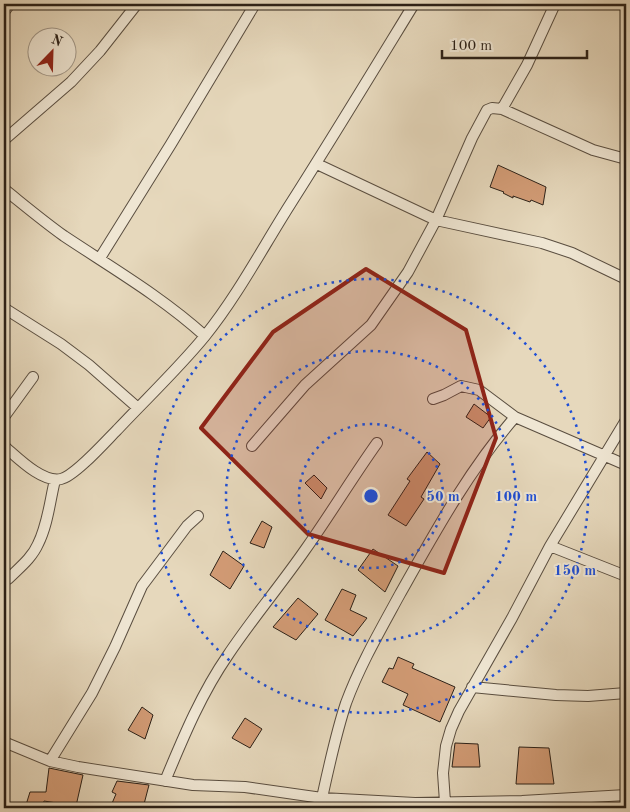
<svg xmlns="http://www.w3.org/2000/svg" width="630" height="812" font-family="'Old Standard TT',serif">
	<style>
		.building { fill: #d39c76; stroke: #2b2017 }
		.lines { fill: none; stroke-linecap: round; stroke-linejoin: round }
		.minor-casing { stroke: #5a4e40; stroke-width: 12 }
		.minor { stroke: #efe6d3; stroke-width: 10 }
		.marked { fill: #8f2418; fill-opacity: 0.2; stroke: #8f2418; stroke-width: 4; stroke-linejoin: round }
		.ring { fill: none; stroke: #1d4ed8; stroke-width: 2.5; stroke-dasharray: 2.5 5 }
		.centre { fill: #1d4ed8; stroke: #efe6d3; stroke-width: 2.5 }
		.ring-label { font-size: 15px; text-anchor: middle; font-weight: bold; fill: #1d4ed8; stroke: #efe6d3; stroke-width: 4; stroke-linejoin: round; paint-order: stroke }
	</style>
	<rect width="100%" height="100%" fill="#e6d8bc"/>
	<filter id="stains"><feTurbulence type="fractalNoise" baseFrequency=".004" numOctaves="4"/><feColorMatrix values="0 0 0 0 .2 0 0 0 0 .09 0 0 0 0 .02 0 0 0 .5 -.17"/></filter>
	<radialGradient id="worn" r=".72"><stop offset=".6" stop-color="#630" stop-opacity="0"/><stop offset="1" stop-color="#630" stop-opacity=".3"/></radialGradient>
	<path class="building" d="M498,165L546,187L543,205L531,200L530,202L513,196V198L503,193L504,192L490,187Z
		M474,404L491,417L483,428L466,417Z
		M427,452L440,464L421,497L424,499L406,526L388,515L410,481L407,479Z
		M314,475L327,488L321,499L305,483Z
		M262,521L272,527L264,548L250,543Z
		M373,549L398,566L385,592L358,570Z
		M223,551L244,566L230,589L210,575Z
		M342,589L356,595L350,610L367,618L353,636L325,620Z
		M298,598L318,614L296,640L273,627Z
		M398,657L414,664L412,668L455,687L440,722L403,705L408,694L382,682L389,668L393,669Z
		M142,707L153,715L145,739L128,730Z
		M245,718L262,729L250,748L232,738Z
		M455,743L478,744L480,767H452Z
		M519,747L549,748L554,784H516Z
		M49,768L83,775L76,806L44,801L42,808H25L30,792H46Z
		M117,781L149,785L143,808H110L116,794L112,792Z"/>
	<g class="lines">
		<defs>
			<path id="minor" d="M4,12L10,4
				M502,109L527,65L555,4
				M4,140L71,82L100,51L137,4
				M317,164L436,220L542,243L572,253L626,279
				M4,189C24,205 43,221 64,236C112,268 162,297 205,336
				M100,258L171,144L255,4
				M4,308L61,344L89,365L138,408
				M433,399L444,395L461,386L479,390L515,417
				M4,417L33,377
				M4,446C17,457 42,483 61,479C75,476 106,441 117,430C146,399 178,369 205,336C238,295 263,247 291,203C333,137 373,71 414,4
				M252,446L305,385L371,325L408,272L436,220L472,138L487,110L492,108L502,109L593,150L626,159
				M550,546L626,576
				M4,581L8,579C19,568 32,558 38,544C48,524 50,500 55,480
				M472,687L556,695L588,696L626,693
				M4,742L50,761L78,767L193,785L245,787L322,798L415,803L522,801L626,795
				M50,761L92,693L115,647L142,586L187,526L198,516
				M165,781C183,738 201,694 228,655C252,619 280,586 305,550C330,515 352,478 377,443
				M445,802L443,773L446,746L451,729L459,711L512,618L550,546L626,420
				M321,808L322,798C329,766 336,733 346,703C360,665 381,629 400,594C435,532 469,470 515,417L626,465"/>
		</defs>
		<use href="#minor" class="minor-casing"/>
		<use href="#minor" class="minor"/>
	</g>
	<path class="marked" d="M366,269L466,330L496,438L444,573L308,534L201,428L273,332Z"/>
	<g class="ring">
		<circle cx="371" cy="496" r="72"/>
		<circle cx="371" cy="496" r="145"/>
		<circle cx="371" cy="496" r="217"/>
	</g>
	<circle cx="371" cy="496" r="8" class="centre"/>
	<g class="ring-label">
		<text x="443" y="501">50 m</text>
		<text x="516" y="501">100 m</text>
		<text x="575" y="575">150 m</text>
	</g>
	<rect width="630" height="812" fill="none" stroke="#e6d8bc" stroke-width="20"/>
	<rect x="5" y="5" width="620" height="802" fill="none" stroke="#2b2017" stroke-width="2.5"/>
	<rect x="10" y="10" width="610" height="792" fill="none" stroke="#2b2017"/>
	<g transform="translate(52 52) rotate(23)"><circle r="24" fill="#efe6d3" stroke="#a19788"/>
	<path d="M0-4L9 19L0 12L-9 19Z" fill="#8f2418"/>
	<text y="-8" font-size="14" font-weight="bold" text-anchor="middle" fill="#2b2017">N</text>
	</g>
	<path d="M442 50v8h145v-8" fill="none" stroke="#2b2017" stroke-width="2.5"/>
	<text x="450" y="50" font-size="15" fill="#2b2017" stroke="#efe6d3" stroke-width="4" paint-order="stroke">100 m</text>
	<rect width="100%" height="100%" filter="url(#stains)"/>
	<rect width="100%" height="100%" fill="url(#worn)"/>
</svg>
